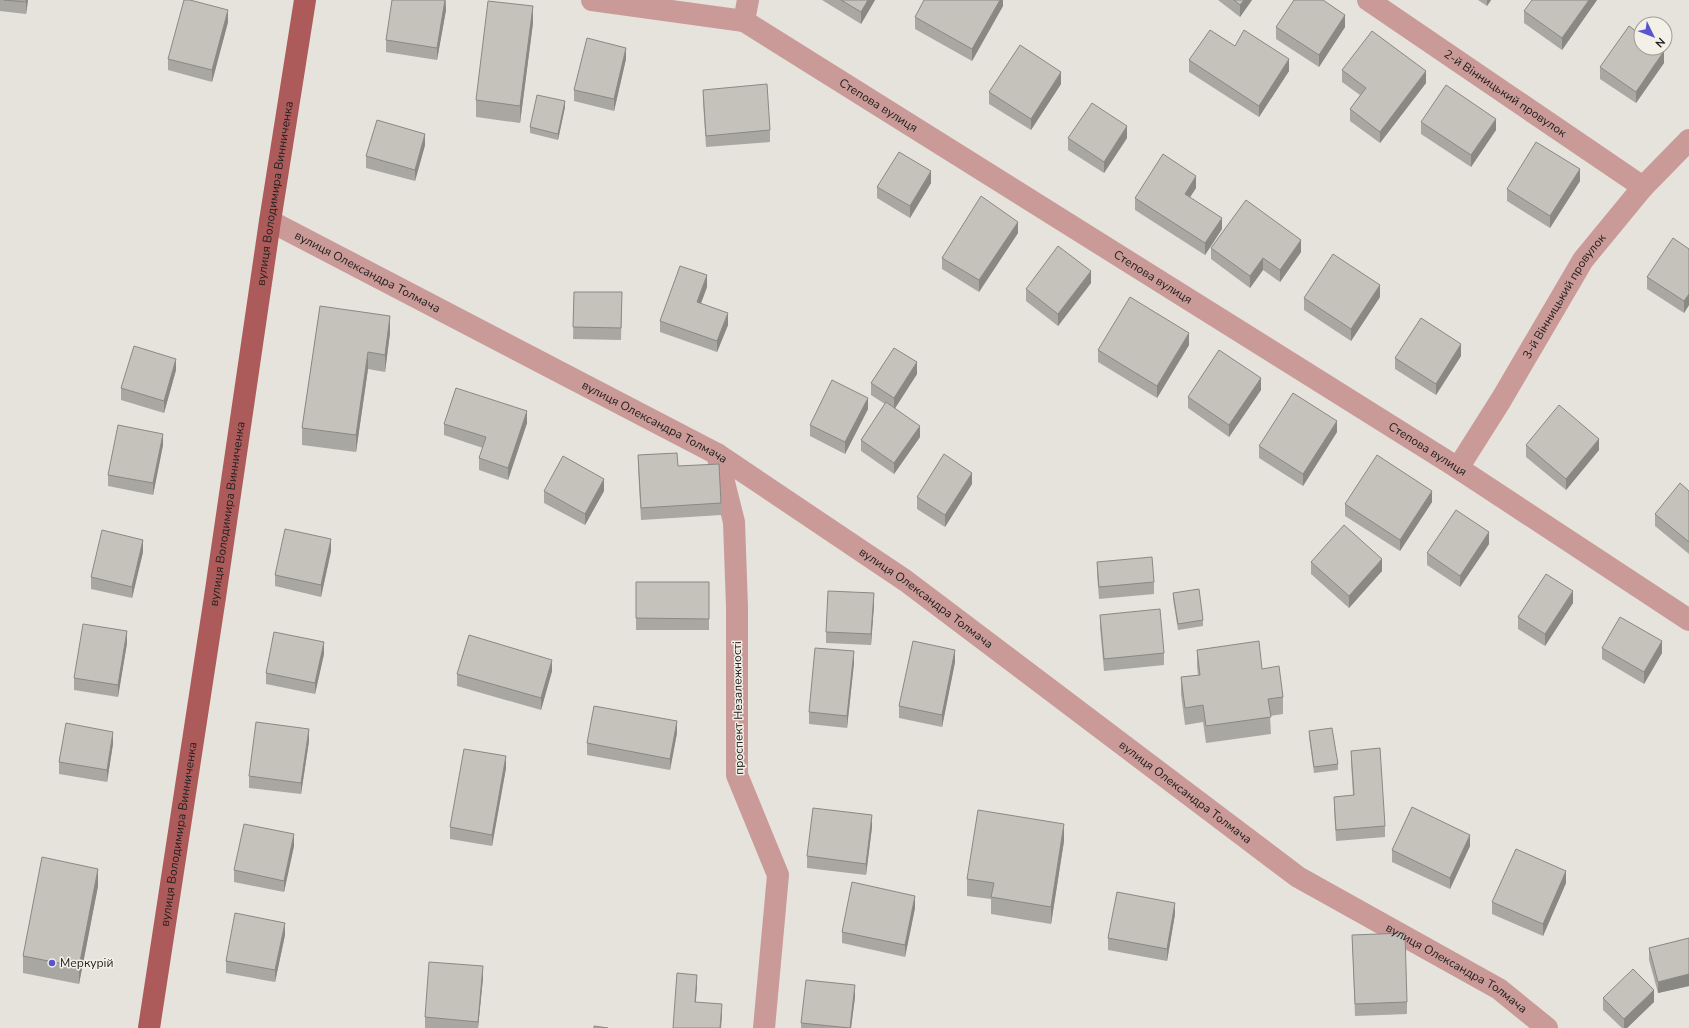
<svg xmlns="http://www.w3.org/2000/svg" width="1689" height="1028" font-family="'Nunito Sans',sans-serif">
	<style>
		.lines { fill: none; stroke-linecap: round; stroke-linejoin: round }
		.minor { stroke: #ca9a98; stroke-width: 22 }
		.major { stroke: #ad5a5b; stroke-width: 22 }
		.wall { fill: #a9a7a1 }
		.shaded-wall { fill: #8a8883 }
		.building { fill: #c5c2bb; stroke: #8a8883 }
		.poi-dot { fill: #5955cd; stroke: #f3f0e8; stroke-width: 1.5 }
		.labels { text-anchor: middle; stroke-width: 3; stroke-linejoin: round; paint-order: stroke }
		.street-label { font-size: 12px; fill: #22211e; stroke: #f3f0e8 }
		.poi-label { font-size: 12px; fill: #22211e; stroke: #f3f0e8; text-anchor: start }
	</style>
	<rect width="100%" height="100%" fill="#e5e3db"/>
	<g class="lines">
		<g class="minor">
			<path id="s1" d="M592,0L744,21L1458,468L1689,620"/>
			<path id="s2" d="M1368,0L1643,187"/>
			<path d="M744,21L748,0"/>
			<path id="s3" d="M270,221L717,454L906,581L1298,877L1499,989L1547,1028"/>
			<path d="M717,454L734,522L737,607V775L778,875L764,1028"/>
			<path id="s4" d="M1458,468L1501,400L1583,260L1643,187L1689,140"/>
		</g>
		<path class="major" id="s5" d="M149,1028L215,597L270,221L305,0"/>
	</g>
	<path class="wall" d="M0,0H28L26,14L0,11Z
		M446,0V10L437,60L386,52V40Z
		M822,0H875L861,24Z
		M1003,0V6L972,61L915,29V17Z
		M1218,0H1252L1240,17Z
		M1478,0H1491L1487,6Z
		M1597,0L1562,50L1524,23V11Z
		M228,22L212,82L168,70V59Z
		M533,23L520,123L476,117V100Z
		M1276,27H1345L1319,67L1276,39Z
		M1235,46L1289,71L1259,117L1189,72V60Z
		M626,59L614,111L574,101V90Z
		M1664,63L1636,103L1600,79V67Z
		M1342,70L1426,83L1380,143L1350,121V109L1360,95L1342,82Z
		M1061,84L1031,130L989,104V92Z
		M703,90L770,130V142L706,147L703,102Z
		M565,107L558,140L530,133V127Z
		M1421,122L1496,130L1471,167L1421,134Z
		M1068,138H1127L1104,173L1068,150Z
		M425,145L415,181L366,168V156Z
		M1580,181L1550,228L1507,201V189Z
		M931,183L910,218L877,198V187Z
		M1196,188L1190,197L1222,229L1205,255L1135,210V198Z
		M1018,233L979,292L942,269V258Z
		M1211,248L1301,252L1280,282L1263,270L1250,288L1211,259Z
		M1689,249V305L1684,313L1647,289V277Z
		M1091,283L1058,326L1026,301V289Z
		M707,287L701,303L728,325L717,352L660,332V321Z
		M574,292L622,304L621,340L573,339Z
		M1380,297L1351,341L1304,310V298Z
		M320,306L390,333L385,372L368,369L356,452L302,445V428Z
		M1189,345L1157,398L1098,362V350Z
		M1461,356L1436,395L1395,369V358Z
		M176,370L164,413L121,400V388Z
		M917,374L895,408L920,437L894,474L861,451V440L885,404L871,395V383Z
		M1261,390L1229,437L1188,408V397Z
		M868,409L845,454L810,436V425Z
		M527,423L508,480L479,470V458L483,448L444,435V424Z
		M1337,432L1303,486L1259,458V446Z
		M163,445L153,495L108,486V475Z
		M1526,445L1599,450L1566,490L1526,457Z
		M638,455L678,466L721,503V515L641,520L638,467Z
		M972,484L945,527L917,509V497Z
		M544,491H604L585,525L544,503Z
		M1689,491V554L1655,526V514Z
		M1432,502L1400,551L1345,516V504Z
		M1489,544L1460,587L1427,565V553Z
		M331,551L321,597L275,586V575Z
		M143,552L132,598L91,589V577Z
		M1097,562L1154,582V594L1099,599L1097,574Z
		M1311,562L1382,571L1349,608L1311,574Z
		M636,582H709V630H636Z
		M1173,593L1203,620V626L1178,630L1173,599Z
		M1573,603L1545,646L1518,629V617Z
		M874,605L871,645L826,643V632Z
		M1100,615L1164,653V665L1104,671L1100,627Z
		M127,643L118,697L74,690V678Z
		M1602,648L1662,653L1644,684L1602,659Z
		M1197,650L1262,669L1283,697V714L1270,716L1271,734L1206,743L1203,722L1185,725L1181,694V677L1198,675L1197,667Z
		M324,654L315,694L266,684V673Z
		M955,662L942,727L899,718V706Z
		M854,663L847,728L809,724V712Z
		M552,671L541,710L457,686V674Z
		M1309,731L1338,764V770L1314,773L1309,737Z
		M677,733L670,770L587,755V743Z
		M309,741L301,794L249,788V776Z
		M113,744L107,782L59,774V762Z
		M1351,751L1385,826V837L1336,841L1334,809V797L1353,795L1351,762Z
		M506,768L492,846L450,839V827Z
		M872,827L866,875L807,868V856Z
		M1064,841L1051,924L991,914V899L967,896V879Z
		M294,846L284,892L234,882V870Z
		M1470,846L1450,889L1392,862V850Z
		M1566,883L1543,936L1492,914V902Z
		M98,886L79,984L23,973V956Z
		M915,908L905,957L842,943V932Z
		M1175,914L1167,961L1108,950V938Z
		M285,935L275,982L226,973V961Z
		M1352,935L1407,1002V1014L1355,1016Z
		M1689,938V986L1658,993L1649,960V948Z
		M483,978L478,1028H425V1017Z
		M855,997L851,1028H801V1023Z
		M1603,998L1654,1002L1627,1028H1622L1603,1010Z"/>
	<path class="shaded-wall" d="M26,0H28L26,14Z
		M445,0L446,10L437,60V48Z
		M868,0H875L861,24V12Z
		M1000,0H1003V6L972,61V49Z
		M1244,0H1252L1240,17V5Z
		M1487,0H1491L1487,6Z
		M1589,0H1597L1562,50V38Z
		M533,6V23L520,123V106Z
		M228,10V22L212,82V70Z
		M1345,15V27L1319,67V55Z
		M626,48V59L614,111V99Z
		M1664,51V63L1636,103V92Z
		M1289,59V71L1259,117V106Z
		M1426,71V83L1380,143V132Z
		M1061,72V84L1031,130V119Z
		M565,101V107L558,140V134Z
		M1496,119V130L1471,167V155Z
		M1127,126V138L1104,173V162Z
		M425,134V145L415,181V170Z
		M1580,169V181L1550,228V216Z
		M931,171V183L910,218V206Z
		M1196,176V188L1185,205V194Z
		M1222,218V229L1205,255V243Z
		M1018,222V233L979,292V280Z
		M1301,240V252L1280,282V270Z
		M1263,258V270L1250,288V276Z
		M1091,271V283L1058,326V314Z
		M707,275V287L697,314V302Z
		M1380,285V297L1351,341V329Z
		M1689,294V305L1684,313V301Z
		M728,313V325L717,352V341Z
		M390,316V333L385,372V355Z
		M1189,333V345L1157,398V386Z
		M1461,344V356L1436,395V384Z
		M368,352V369L356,452V435Z
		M176,359V370L164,413V401Z
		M917,362V374L894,410V398Z
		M1261,378V390L1229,437V425Z
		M868,398V409L845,454V442Z
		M527,411V423L508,480V468Z
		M1337,421V432L1303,486V474Z
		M920,426V437L894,474V463Z
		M163,434V445L153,495V483Z
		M1599,439V450L1566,490V479Z
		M972,473V484L945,527V515Z
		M604,479V491L585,525V514Z
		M1432,491V502L1400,551V540Z
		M1489,532V544L1460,587V576Z
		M331,539V551L321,597V585Z
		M143,540V552L132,598V587Z
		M1382,559V571L1349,608V596Z
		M1573,591V603L1545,646V634Z
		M874,593V605L871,645V634Z
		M127,631V643L118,697V685Z
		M1662,641V653L1644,684V672Z
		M324,642V654L315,694V683Z
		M955,650V662L942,727V715Z
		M854,651V663L847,728V716Z
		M552,660V671L541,710V698Z
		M677,721V733L670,770V759Z
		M309,729V741L301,794V783Z
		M113,732V744L107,782V770Z
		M506,756V768L492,846V835Z
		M872,815V827L866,875V864Z
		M1064,824V841L1051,924V907Z
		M294,834V846L284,892V881Z
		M1470,835V846L1450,889V878Z
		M98,869V886L79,984V967Z
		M1566,871V883L1543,936V924Z
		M915,896V908L905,957V945Z
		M1175,903V914L1167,961V949Z
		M285,923V935L275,982V970Z
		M483,966V978L478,1028V1022Z
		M1689,974V986L1658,993V982Z
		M697,975V987L695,1013V1002Z
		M855,985V997L851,1028H850Z
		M1654,990V1002L1627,1028H1624V1019Z
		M722,1004V1016L721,1028H720Z"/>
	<path class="building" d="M4,0H26V2Z
		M184,0H190L228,10L212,70L168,59Z
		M392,0H445L437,48L386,40Z
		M841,0H868L861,12Z
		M924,0H1000L972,49L915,17Z
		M1234,0H1244L1240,5Z
		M1294,0H1323L1345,15L1319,55L1276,27Z
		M1532,0H1589L1562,38L1524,11Z
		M488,1L533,6L520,106L476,100Z
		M1629,26L1641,35V48H1660L1664,51L1636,92L1600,67Z
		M1210,30L1235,46L1244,30L1289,59L1259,106L1189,60Z
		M1372,31L1426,71L1380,132L1350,109L1366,88L1342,70Z
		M587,38L626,48L614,99L574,90Z
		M1020,45L1061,72L1031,119L989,92Z
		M767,84L770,130L706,136L703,90Z
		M1446,85L1496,119L1471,155L1421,122Z
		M537,95L565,101L558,134L530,127Z
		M1092,103L1127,126L1104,162L1068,138Z
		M377,120L425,134L415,170L366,156Z
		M1536,142L1580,169L1550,216L1507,189Z
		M899,152L931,171L910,206L877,187Z
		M1163,154L1196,176L1185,194L1222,218L1205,243L1135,198Z
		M981,196L1018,222L979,280L942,258Z
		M1246,200L1301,240L1280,270L1263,258L1250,276L1211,248Z
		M1673,238L1689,249V294L1684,301L1647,277Z
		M1058,246L1091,271L1058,314L1026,289Z
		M1333,254L1380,285L1351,329L1304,298Z
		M680,266L707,275L697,302L728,313L717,341L660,321Z
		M574,292H622L621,328L573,327Z
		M1130,297L1189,333L1157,386L1098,350Z
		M320,306L390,316L385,355L368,352L356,435L302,428Z
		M1421,318L1461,344L1436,384L1395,358Z
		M134,346L176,359L164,401L121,388Z
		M894,348L917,362L894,398L871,383Z
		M1219,350L1261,378L1229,425L1188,397Z
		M832,380L868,398L845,442L810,425Z
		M456,388L527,411L508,468L479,458L486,437L444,424Z
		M1293,393L1337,421L1303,474L1259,446Z
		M886,402L920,426L894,463L861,440Z
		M1559,405L1599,439L1566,479L1526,445Z
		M118,425L163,434L153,483L108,475Z
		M677,453L678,466L719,464L721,503L641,508L638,455Z
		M944,454L972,473L945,515L917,497Z
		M1377,455L1432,491L1400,540L1345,504Z
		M563,456L604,479L585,514L544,491Z
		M1680,483L1689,491V542L1655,514Z
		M1456,510L1489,532L1460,576L1427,553Z
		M1344,525L1382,559L1349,596L1311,562Z
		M285,529L331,539L321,585L275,575Z
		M102,530L143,540L132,587L91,577Z
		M1152,557L1154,582L1099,587L1097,562Z
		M1546,574L1573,591L1545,634L1518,617Z
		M636,582H709V619L636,618Z
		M1199,589L1203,620L1178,624L1173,593Z
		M828,591L874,593L871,634L826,632Z
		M1160,609L1164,653L1104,659L1100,615Z
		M1620,617L1662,641L1644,672L1602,648Z
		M83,624L127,631L118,685L74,678Z
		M274,632L324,642L315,683L266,673Z
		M469,635L552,660L541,698L457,674Z
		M913,641L955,650L942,715L899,706Z
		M1259,641L1262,669L1279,666L1283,697L1268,699L1271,717L1206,726L1203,705L1185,708L1181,677L1200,675L1197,650Z
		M815,648L854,651L847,716L809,712Z
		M594,706L677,721L670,759L587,743Z
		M256,722L309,729L301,783L249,776Z
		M66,723L113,732L107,770L59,762Z
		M1332,728L1338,764L1314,767L1309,731Z
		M1380,748L1385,826L1336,830L1334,797L1354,795L1351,751Z
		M464,749L506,756L492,835L450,827Z
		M1412,807L1470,835L1450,878L1392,850Z
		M813,808L872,815L866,864L807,856Z
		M978,810L1064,824L1051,907L991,897L994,883L967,879Z
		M244,824L294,834L284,881L234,870Z
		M1516,849L1566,871L1543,924L1492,902Z
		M42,857L98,869L79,967L23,956Z
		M852,882L915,896L905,945L842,932Z
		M1117,892L1175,903L1167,949L1108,938Z
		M235,913L285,923L275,970L226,961Z
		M1405,933L1407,1002L1355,1004L1352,935Z
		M1689,938V974L1658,982L1649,948Z
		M429,962L483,966L478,1022L425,1017Z
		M1633,969L1654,990L1624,1019L1603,998Z
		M677,973L697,975L695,1002L722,1004L720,1028H673Z
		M806,980L855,985L850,1028L801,1023Z
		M594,1026L608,1028H594Z"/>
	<circle class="poi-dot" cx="52" cy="963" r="4"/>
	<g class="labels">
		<g class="street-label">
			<text dy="4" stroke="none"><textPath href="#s2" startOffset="166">2-й Вінницький провулок</textPath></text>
			<text dy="4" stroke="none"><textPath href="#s1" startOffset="312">Степова вулиця</textPath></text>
			<text dy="4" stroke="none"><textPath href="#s5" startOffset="844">вулиця Володимира Винниченка</textPath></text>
			<text dy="4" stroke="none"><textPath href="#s3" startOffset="110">вулиця Олександра Толмача</textPath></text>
			<text dy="4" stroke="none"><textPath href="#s1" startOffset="636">Степова вулиця</textPath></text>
			<text dy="4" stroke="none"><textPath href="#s4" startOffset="202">3-й Вінницький провулок</textPath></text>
			<text dy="4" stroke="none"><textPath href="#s3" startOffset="434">вулиця Олександра Толмача</textPath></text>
			<text dy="4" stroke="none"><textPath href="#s1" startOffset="960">Степова вулиця</textPath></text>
			<text dy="4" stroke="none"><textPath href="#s5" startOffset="520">вулиця Володимира Винниченка</textPath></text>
			<text dy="4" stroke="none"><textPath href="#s3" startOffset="758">вулиця Олександра Толмача</textPath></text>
			<text transform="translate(738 708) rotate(-91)" y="4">проспект Незалежності</text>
			<text dy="4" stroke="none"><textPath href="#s3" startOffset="1082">вулиця Олександра Толмача</textPath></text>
			<text dy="4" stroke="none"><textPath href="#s5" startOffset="196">вулиця Володимира Винниченка</textPath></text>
			<text dy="4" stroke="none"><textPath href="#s3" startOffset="1406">вулиця Олександра Толмача</textPath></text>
		</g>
		<g class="poi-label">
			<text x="60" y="967">Меркурій</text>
		</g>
	</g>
	<g transform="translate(1653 36) rotate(133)"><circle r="19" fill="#f3f0e8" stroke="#9f9d97"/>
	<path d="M0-3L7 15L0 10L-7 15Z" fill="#5955cd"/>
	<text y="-6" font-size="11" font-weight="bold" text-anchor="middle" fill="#22211e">N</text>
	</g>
</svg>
